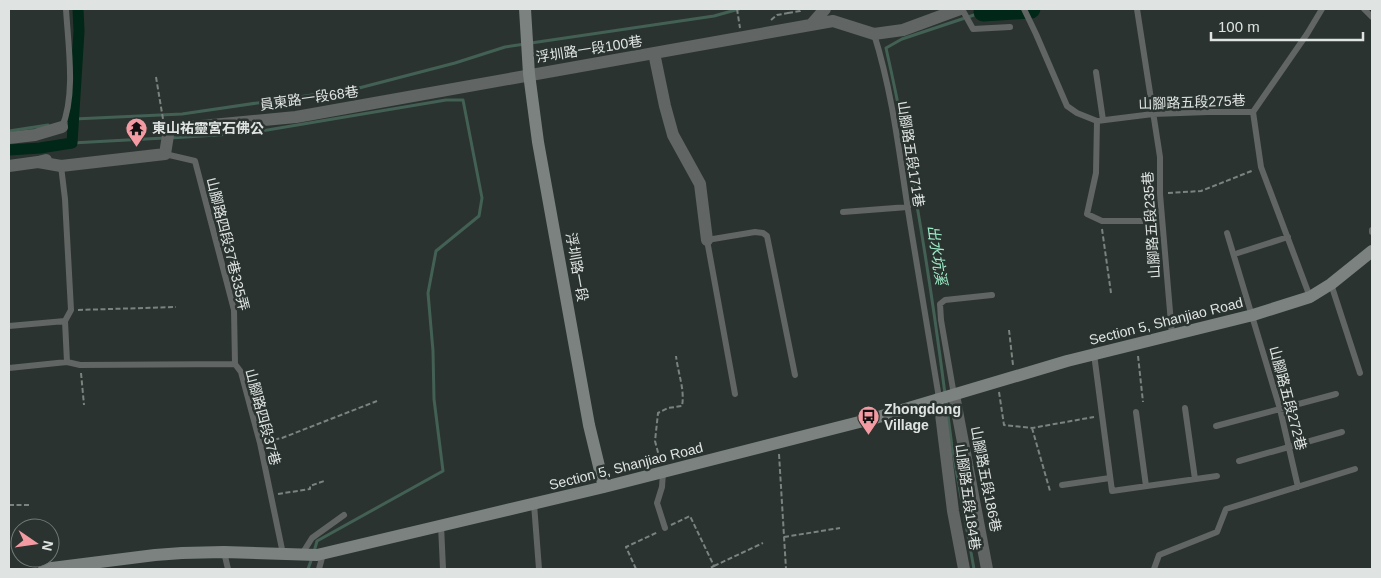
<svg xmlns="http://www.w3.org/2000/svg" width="1381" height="578" font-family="Helvetica,'Noto Sans TC',sans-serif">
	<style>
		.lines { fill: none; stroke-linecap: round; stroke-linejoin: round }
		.stream { stroke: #436055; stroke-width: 3 }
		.canal { stroke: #002718; stroke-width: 11 }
		.river { stroke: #002718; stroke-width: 19 }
		.path { stroke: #7b827f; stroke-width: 2; stroke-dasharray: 5 2.5; stroke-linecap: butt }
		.lane { stroke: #616563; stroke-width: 6 }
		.street { stroke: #616563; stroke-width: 12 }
		.secondary { stroke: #7b827f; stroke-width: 12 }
		.labels { text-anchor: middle; stroke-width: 5; stroke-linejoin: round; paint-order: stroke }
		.street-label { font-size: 14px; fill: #dfe4e2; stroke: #2a332f }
		.poi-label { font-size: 14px; font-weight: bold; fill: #dfe4e2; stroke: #2a332f; text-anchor: start }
		.water-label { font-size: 15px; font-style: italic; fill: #9cedc8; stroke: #2a332f }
	</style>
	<rect width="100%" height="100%" fill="#2a332f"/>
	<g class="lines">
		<path class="stream" d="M531,43L714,16L739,9
			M74,119L182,114L359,88L455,63L505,47L525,44
			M64,124L73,123
			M9,131L48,125
			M170,138L249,133L446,100H463L482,198L479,216L436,251L428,293L433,351L434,399L443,471L317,541L314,552
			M72,143L164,138
			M945,394C930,277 912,163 886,48L902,39L983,12
			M946,400L952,447L974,569
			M308,569L312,558"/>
		<path class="canal" d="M983,12V9
			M9,150L40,148L72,143L79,31L78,9"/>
		<path class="river" d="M983,12L1031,9"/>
		<path class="path" d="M737,9L740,28
			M788,13L800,11V9
			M771,20L777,15L788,13V9
			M156,77L163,119
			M1168,193L1201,191L1254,170
			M1102,229L1111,293
			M78,310L176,307
			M1009,330L1013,365
			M1138,356L1143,402
			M81,373L84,405
			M999,392L1004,425L1032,428L1094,417
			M1032,428L1050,491
			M267,441L282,438L377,401
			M779,454L786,569
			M660,460L655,441L658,413L668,408L682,406C685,390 678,373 676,356
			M278,494L310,489V486L324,481
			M9,505H29
			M671,525L690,516L714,566L708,569
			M784,537L840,528
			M714,566L763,543
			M636,569L626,547L658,532"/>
		<path class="lane" d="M962,9L973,29L1010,27
			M1024,9L1036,34L1067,106L1077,113L1097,121L1153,114L1208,112H1253L1261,167L1310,297
			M1137,9L1160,157V194L1172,335
			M1364,9L1372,17
			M874,34C892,91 899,151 908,210C918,273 929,336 939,398
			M1096,72L1103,120
			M1253,112L1307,34L1322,9
			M1097,121L1096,173L1087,214L1102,221H1143
			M62,127C76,95 68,44 66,9
			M165,154L195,161L234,310L235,364
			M61,166L65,199L71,310L65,321L67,362L80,365L235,364
			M843,212L908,207
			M1372,230V232
			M1227,233L1280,409L1298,487
			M1238,253L1288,237
			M1331,284L1360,373
			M9,326L65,321
			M1094,354L1112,491L1217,476
			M235,364L241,372L260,443L283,554
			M9,368L67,362
			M735,394L707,240L755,232L763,233L767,236L795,375
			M954,395L941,320L940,304L945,300L992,295
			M1185,408L1195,479
			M1136,412L1146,486
			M1216,426L1336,394
			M1239,461L1342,432
			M663,472L662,487L657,503L665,528
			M1062,485L1110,478
			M534,504L539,569
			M441,525L443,569
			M224,552L228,569
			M302,554L312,538L344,515
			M319,569L323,554
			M1154,569L1159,555L1217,532L1226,509L1355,469"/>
		<path class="street" d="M811,25L825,9
			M654,53L665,106L673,135L700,184L707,240
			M9,138L35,135L62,127
			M38,162L61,166L165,154L169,129L296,117L833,21L874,34L903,30L960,9
			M9,166L38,162L46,160
			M954,395L987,569
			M939,398L953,511L964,569"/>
		<path class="secondary" d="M525,9L529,74L538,142L589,425L604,487
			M44,569L155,555L182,553L224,552L317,555L604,487L875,418L1067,361L1253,315L1310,297L1331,284L1372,251"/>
	</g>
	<defs>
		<symbol id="temple-pin" viewBox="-11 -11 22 30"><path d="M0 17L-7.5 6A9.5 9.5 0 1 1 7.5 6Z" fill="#f49aa2" stroke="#2a332f"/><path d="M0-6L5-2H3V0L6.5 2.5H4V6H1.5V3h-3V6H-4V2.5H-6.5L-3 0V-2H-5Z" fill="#111"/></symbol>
		<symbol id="bus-pin" viewBox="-11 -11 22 30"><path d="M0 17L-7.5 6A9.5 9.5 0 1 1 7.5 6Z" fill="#f49aa2" stroke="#2a332f"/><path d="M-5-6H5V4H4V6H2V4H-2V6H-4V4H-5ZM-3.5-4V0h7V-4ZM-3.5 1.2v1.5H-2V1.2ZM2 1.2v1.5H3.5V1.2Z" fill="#111"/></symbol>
	</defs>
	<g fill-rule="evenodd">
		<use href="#temple-pin" x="124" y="116" width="25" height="34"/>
		<use href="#bus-pin" x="856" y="404" width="25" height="34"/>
	</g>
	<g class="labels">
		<g class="street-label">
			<text transform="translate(589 49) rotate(-9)" y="5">浮圳路一段100巷</text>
			<text transform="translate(309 98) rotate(-8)" y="5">員東路一段68巷</text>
			<text transform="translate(1192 102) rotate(-2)" y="5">山腳路五段275巷</text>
			<text transform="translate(911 154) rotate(81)" y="5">山腳路五段171巷</text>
			<text transform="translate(1151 225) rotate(-94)" y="5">山腳路五段235巷</text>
			<text transform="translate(228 244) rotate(76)" y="5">山腳路四段37巷335弄</text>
			<text transform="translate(577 267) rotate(80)" y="5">浮圳路一段</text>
			<text transform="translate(1166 321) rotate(-14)" y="5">Section 5, Shanjiao Road</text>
			<text transform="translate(1288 398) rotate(75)" y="5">山腳路五段272巷</text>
			<text transform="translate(263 417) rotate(75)" y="5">山腳路四段37巷</text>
			<text transform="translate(626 466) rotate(-14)" y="5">Section 5, Shanjiao Road</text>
			<text transform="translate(986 479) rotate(79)" y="5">山腳路五段186巷</text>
			<text transform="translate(968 497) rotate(82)" y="5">山腳路五段184巷</text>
		</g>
		<g class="poi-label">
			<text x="152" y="133">東山祐靈宮石佛公</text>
			<text x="884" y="414">Zhongdong<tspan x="884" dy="16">Village</tspan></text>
		</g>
		<g class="water-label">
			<text transform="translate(937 255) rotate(82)" y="5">出水坑溪</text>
		</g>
	</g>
	<rect width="1381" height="578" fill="none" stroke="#dfe4e2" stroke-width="20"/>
	<g transform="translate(35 543) rotate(103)"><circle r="24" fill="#2a332f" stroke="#727a77"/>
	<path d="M0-4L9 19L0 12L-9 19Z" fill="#f49aa2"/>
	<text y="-8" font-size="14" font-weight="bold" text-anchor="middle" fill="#dfe4e2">N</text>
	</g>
	<path d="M1211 32v8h152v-8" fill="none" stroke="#dfe4e2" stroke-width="2.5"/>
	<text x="1218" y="32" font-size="15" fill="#dfe4e2" stroke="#2a332f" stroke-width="4" paint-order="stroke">100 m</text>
</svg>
